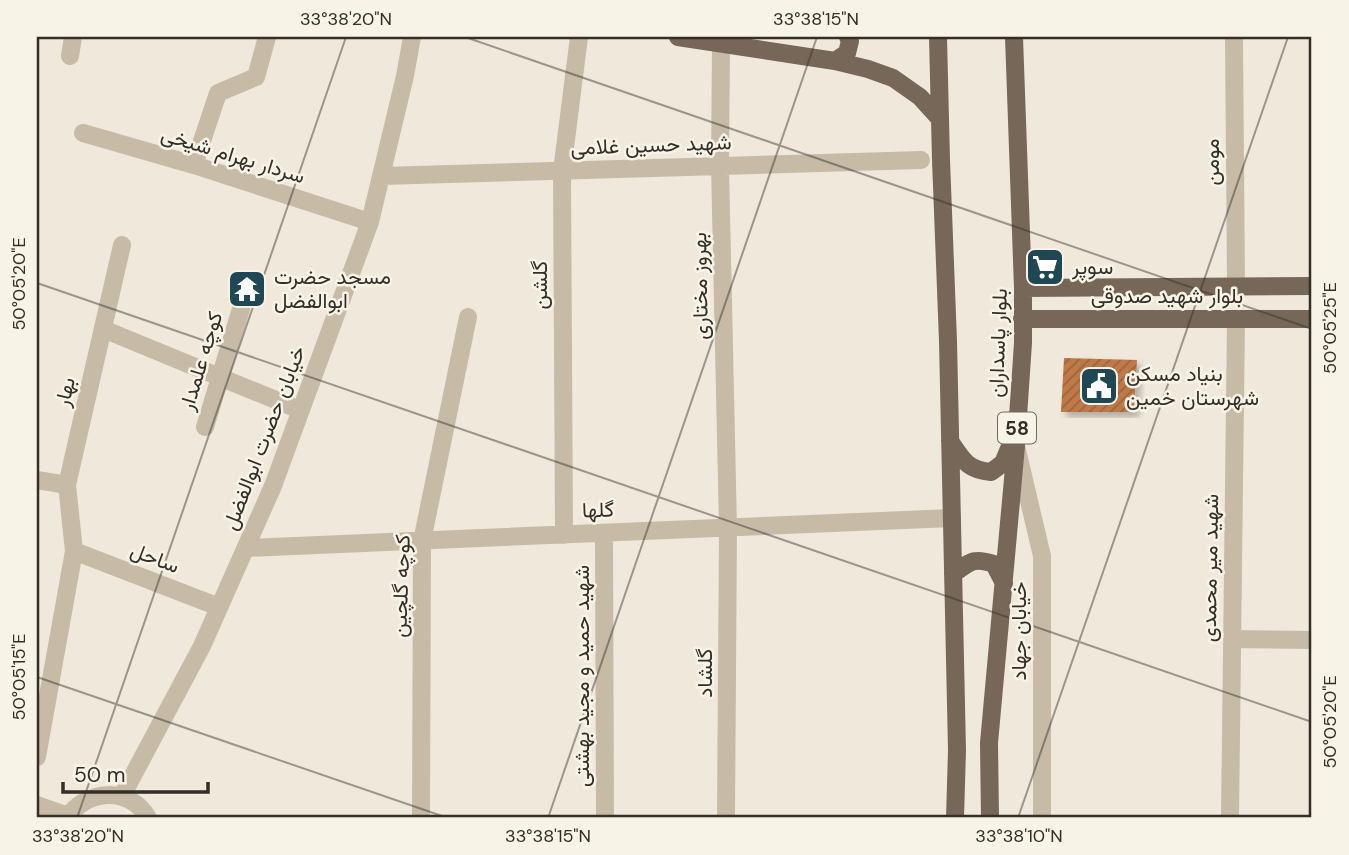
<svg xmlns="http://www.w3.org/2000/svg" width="1349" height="855" font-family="'DM Sans',Vazirmatn,sans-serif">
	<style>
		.building { fill: url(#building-hatch); filter: url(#shadow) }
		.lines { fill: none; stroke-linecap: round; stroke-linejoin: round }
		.minor { stroke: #c7bba8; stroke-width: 18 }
		.major { stroke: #766759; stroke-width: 18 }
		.ticks { fill: none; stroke: #342e27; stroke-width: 2; stroke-opacity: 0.45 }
		.labels { text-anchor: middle; stroke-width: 5; stroke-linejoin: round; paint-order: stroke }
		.shield { fill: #f8f3e7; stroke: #6f6961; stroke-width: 2 }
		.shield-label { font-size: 19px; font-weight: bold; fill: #342e27 }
		.street-label { font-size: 21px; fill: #342e27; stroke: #f8f3e7 }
		.poi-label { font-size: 21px; fill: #342e27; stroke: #f8f3e7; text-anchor: start }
		.neatline { fill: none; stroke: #342e27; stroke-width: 2.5 }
		.ticks-label { font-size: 18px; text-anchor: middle; fill: #342e27 }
	</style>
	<defs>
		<pattern id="building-hatch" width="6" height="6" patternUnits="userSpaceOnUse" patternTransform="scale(1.75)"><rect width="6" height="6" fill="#bf794a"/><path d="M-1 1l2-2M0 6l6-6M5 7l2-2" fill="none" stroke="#9c643e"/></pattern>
		<filter id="shadow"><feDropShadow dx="5" dy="5" stdDeviation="3.5" flood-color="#0004"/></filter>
	</defs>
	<rect width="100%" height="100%" fill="#f0e9db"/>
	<path class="building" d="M1064,358L1137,360L1134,412H1061Z"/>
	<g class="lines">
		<path class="minor" d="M1234,37L1236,287
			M721,44L720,166L728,528L726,818
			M70,56L73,37
			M83,133L194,165L370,222
			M194,165L218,93L256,77L267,37
			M381,176L921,160
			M103,329L300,410
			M205,427L241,309
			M1017,450L1042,556V818
			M37,480L67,485
			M604,533L605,818
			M564,535L562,171L579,37
			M246,548L952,518
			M74,551L219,607
			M1232,639L1312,640
			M37,757L74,551L67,485L122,245
			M122,796L202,646L273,486L370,222L405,76L412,37
			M37,805L68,816
			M67,818C86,789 130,786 148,818
			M421,818L422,541L468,317
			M1230,818L1236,319"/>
		<path class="major" d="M678,37L835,61L868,69L893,78L920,97L940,119
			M938,37L941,160L948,341L957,750L955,818
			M835,61L847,53L850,41L848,37
			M1023,288L1312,286
			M1022,319H1312
			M950,441C963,460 967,470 991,472L1003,463L1011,444
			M953,574C970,562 973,557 994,564L1004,583
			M990,818L989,743L1016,446L1023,343V288L1014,37"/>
	</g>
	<path class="ticks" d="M465,37L1312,329M37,283L1312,722M37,677L448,818M77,818L346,37M548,818L817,37M1018,818L1288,37"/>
	<defs>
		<symbol id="supermarket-square" viewBox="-11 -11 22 22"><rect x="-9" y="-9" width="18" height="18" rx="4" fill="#1f4854" stroke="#f8f3e7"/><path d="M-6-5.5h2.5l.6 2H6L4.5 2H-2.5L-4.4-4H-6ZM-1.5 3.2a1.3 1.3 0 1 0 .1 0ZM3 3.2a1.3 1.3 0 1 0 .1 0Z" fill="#fff"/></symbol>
		<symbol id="temple-square" viewBox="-11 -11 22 22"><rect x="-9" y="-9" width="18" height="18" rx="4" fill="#1f4854" stroke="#f8f3e7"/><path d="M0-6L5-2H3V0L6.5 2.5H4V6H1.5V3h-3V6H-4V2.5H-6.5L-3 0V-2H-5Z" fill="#fff"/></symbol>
		<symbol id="civic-square" viewBox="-11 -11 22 22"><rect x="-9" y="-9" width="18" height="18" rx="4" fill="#1f4854" stroke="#f8f3e7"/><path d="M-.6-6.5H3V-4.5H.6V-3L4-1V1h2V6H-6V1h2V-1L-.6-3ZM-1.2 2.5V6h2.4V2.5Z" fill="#fff"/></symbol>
	</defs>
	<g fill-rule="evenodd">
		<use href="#supermarket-square" x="1023" y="245" width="44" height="44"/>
		<use href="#temple-square" x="225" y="267" width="44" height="44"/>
		<use href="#civic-square" x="1077" y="364" width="44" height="44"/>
	</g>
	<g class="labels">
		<rect class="shield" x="998" y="412.5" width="38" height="31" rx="5"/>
		<g class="shield-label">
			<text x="1017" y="435">58</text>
		</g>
		<g class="street-label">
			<text transform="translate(651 145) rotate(-2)" y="7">شهید حسین غلامی</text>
			<text transform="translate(233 155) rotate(17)" y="7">سردار بهرام شیخی</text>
			<text transform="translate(1212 162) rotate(-90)" y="7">مومن</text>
			<text transform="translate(540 285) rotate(-90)" y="7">گلشن</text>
			<text transform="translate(700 286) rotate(-91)" y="7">بهروز مختاری</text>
			<text x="1167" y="303">بلوار شهید صدوقی</text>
			<text transform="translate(998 343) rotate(-88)" y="7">بلوار پاسداران</text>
			<text transform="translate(201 361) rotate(-73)" y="7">کوچه علمدار</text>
			<text transform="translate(65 392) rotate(-77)" y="7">بهار</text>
			<text transform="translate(264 438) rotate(-69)" y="7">خیابان حضرت ابوالفضل</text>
			<text transform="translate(598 510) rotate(-2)" y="7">گلها</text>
			<text transform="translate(155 558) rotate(21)" y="7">ساحل</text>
			<text transform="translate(1210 568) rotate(-89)" y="7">شهید میر محمدی</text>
			<text transform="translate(401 586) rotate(-88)" y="7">کوچه گلچین</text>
			<text transform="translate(1019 631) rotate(-90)" y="7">خیابان جهاد</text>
			<text transform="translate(705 673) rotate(-90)" y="7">گلشاد</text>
			<text transform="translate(582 676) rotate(-90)" y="7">شهید حمید و مجید بهشتی</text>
		</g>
		<g class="poi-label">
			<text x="1072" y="274">سوپر</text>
			<text x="274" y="284">مسجد حضرت<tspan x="274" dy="24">ابوالفضل</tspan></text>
			<text x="1126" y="381">بنیاد مسکن<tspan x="1126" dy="24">شهرستان خمین</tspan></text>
		</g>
	</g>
	<rect width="1349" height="855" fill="none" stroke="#f8f3e7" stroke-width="77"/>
	<path d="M63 782v10h145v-10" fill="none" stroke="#342e27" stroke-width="3.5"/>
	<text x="74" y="782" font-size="21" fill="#342e27" stroke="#f8f3e7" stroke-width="5" paint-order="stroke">50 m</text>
	<rect x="38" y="38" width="1272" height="778" class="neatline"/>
	<g class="ticks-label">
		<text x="346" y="25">33°38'20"N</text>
		<text x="816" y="25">33°38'15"N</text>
		<text transform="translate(19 284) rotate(-90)" y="6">50°05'20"E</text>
		<text transform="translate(1330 328) rotate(-90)" y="6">50°05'25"E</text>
		<text transform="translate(19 677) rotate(-90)" y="6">50°05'15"E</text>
		<text transform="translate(1330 722) rotate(-90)" y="6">50°05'20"E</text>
		<text x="78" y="842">33°38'20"N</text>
		<text x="548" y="842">33°38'15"N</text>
		<text x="1019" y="842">33°38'10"N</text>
	</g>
</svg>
